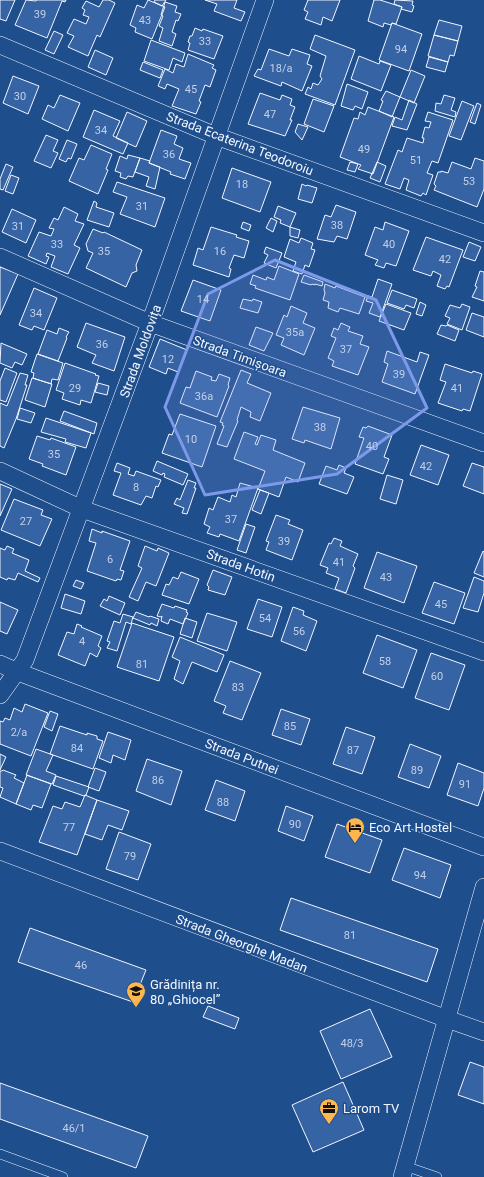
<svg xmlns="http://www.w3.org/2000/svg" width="484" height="1177" font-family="Roboto,sans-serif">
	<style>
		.building { fill: #3563a3; stroke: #f2f6ff }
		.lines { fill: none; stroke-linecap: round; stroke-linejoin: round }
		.service-casing { stroke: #f2f6ff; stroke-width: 10 }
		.minor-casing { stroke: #f2f6ff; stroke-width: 18 }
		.service { stroke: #1f4e8c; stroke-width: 9 }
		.minor { stroke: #1f4e8c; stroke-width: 17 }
		.marked { fill: #7d9aea; fill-opacity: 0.2; stroke: #7d9aea; stroke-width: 3; stroke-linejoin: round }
		.labels { text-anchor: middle; stroke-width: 3; stroke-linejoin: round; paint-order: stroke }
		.number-label { font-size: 11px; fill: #c3d1e8 }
		.street-label { font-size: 13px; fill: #f2f6ff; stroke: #1f4e8c }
		.poi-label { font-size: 13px; fill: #f2f6ff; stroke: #1f4e8c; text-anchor: start }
	</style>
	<rect width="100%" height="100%" fill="#1f4e8c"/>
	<path class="building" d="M0,0H15L6,21L0,19Z
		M26,0L36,1V0H66L65,2L62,1L47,38L15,25Z
		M103,0H109L115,3L100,37L97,35L88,56L68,47L74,36L67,33L74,19L86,24L89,17L83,15L85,10L82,8L86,1L99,7Z
		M148,0L165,7L152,39L135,32L136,28L130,25L137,5L144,8Z
		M155,0H166L162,6L154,2Z
		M205,0H237L234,8L245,12L241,21L214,11L217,4Z
		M308,0H340L332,21L323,17L321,25L305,19L308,12L304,10Z
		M374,0H380L402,7L396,24L392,23L391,25L384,23L383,27L368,21Z
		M395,0L413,1L412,5L414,6L412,12L401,9L402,7L394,4Z
		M165,2L177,6L175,12L181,14L178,21L176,20L172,32L176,34L172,46L159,41L163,28L159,26L163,16L161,15Z
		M439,20L462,26L458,41L434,35Z
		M392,23L422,34L409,71L379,60Z
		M195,28L202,31L203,29L223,36L214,59L188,50L190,43L188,42L190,36H192Z
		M54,31L63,35L54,54L45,50Z
		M315,35L355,50L335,105L305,94L308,87L311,89L313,83L318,85L322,79L320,76L326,56L310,49Z
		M434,35L458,41L454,56L450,55L448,62L428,56Z
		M151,40L185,53L182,62L173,58L169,70L144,61Z
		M269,49L289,56L292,49L310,55L307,64L312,66L302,91L282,82L281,86L254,76L258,69L261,70Z
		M95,50L113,58L106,75L88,67Z
		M188,54L214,65L212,68L216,70L210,87L205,85L199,101L201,102L196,114L172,106L179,89L167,84L165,89L158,86L165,69L173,73L176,64L184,67Z
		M359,56L379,64L380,61L391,65L381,91L351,79Z
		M429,57L448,62L445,72L426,67Z
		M143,62L163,70L160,78L140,70Z
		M411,70L425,76L414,103L400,97Z
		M13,76L39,86L28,114L3,103Z
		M347,84L368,92L362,109L355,106L353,110L341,106Z
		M386,91L400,97L392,117L379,111L383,101L381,100Z
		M260,93L280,100L282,95L292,99L290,105L295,107L290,120H292L285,136L248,124Z
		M60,95L80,103L68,131L42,119L48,105L54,108Z
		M444,95L455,98L451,110L456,112L455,117L435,111L436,103L441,104Z
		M313,99L334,106L324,132L304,124Z
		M409,100L417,104L407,130L392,126L395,117L402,120Z
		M462,101L474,106L461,140L449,136Z
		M477,103L481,105L475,124L470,122Z
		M368,107L394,117L373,174L358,169L361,165L340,157L354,118L358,119L360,112L365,115Z
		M94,110L120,121L113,136L128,143L123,154L83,137Z
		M127,112L147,121L136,147L116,138Z
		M428,112L453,120L438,163L432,161L427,173L433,175L426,195L423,193L421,196L406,190L409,180L404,178L400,189L385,184L398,150L402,152L407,138L423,143L424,138H422L425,127L429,128L431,122L425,121Z
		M298,124L308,127L302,140L295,132Z
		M161,130L177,136L174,144L183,148L179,159L191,163L185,179L170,174L171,172L149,163Z
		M46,135L58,140L53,151L58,153L51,168L34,161Z
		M67,140L77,144L71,159L68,158L66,162L59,159Z
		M91,145L112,154L106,169L108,170L98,194L69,181L79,158L84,160Z
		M128,155L140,158L133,177L128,176L126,179L120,177L121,173L115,171L120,156L127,159Z
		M140,158L150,161L149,163L160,167L155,189L146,186L149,177L135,172Z
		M475,158L484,161V189L477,207L434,190L436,186L434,184L438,172H441V171L448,173L452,162L471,169Z
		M350,162L358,164L355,172L347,170Z
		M377,162L386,166L380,182L370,178Z
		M6,164L13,167L3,190L0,189V179Z
		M232,168L271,182L260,212L222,198Z
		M11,175L19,178L13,194L5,191Z
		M117,182L165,198L155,227L120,214L127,197L113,192Z
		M302,184L306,186L307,185L317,188L312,203L298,199Z
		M94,201L97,203L96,207L114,213L109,227L87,220Z
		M336,205L356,212L347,239L337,236L334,242L317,239L325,215L331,217Z
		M278,206L296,213L290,227L280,223L281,220L274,217Z
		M64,207L78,214L75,221L84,224L74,245L80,248L68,274L51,267L55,256L47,253L46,256L49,257L46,264L28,256L39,232L51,236L54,229L49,228L54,218L58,220Z
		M12,209L36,220L26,243L2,232Z
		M271,218L277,221L273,232L266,228Z
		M243,222L251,225L249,231L241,228Z
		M385,222L409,231L396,266L386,263L384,268L375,265L378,260L365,255L375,227L383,230Z
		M211,227L237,235L236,237L249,241L244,258L234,255L229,268L231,269L229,277L193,265L198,248L203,250Z
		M290,227L300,230L298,238L290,236Z
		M93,229L103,233L104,232L142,250L136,265L137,271L132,273L126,287L86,268L93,253L88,251L86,244Z
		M426,237L463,250L449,287L447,286L445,289L437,286L441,275L433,271L431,276L413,270Z
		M301,238L313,243L311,249L315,250L309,267L305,265L302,274L293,271L296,262L284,257L290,239L299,243Z
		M469,242L481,247L475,261L463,257Z
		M266,247L282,253L276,268L264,263L268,255L264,253Z
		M279,266L299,274L290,300L255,288L256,286L250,284L253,275L266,280L267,277L274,280Z
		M0,267L18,274L0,315Z
		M480,271L484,272V301L472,297L477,287L475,286Z
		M304,275L323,282L322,286L315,284V285L312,284L311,285L301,282Z
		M378,279L392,284L380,317L369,313L373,303L366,301L368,296L372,297Z
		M193,280L221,290L210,321L181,311Z
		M325,284L335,288L336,286L365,297L359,314L340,308L338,312L328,308L329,302L323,300L325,293L324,290Z
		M34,288L57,298L44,330L34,326L32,330L19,325Z
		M392,290L417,299L414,308L406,305L404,309L387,303Z
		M243,299L252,301L253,299L262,302L258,313L240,308Z
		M420,302L426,305L422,316L416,314Z
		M386,304L411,313L404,330L379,321Z
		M462,304L470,307L462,330L447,324L450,318L445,316L450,305L460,308Z
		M291,306L307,313L303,323L315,328L304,355L281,345L284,338L276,335L284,315L287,317Z
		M472,313L484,317V337L466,330Z
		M86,323L125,337L114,371L92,363L96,355L77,347Z
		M341,323L350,327L348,331L363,336L360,344L369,347L358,375L332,366L334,361L328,358L336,338L331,336L334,328L338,330Z
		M441,325L446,326L447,325L459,330L455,341L437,334Z
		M256,327L273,333L264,351L249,345Z
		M59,328L69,332L66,337L67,338L58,361L38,354L47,330L57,334Z
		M160,339L187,350L178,372L168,368L166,374L149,367Z
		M1,343L27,354L22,365L15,362L12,368L0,363Z
		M387,351L417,362L420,352L429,355L415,394L382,382L388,364L384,362Z
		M37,354L63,363L58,380L52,379L51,384L33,378L34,373L31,372Z
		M65,363L96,374L95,375L99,376L91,403L81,400L80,405L62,399L64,393L56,390Z
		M445,364L472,373L473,371L482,374L470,411L463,409L462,411L438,403L446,382L440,380Z
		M5,368L17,373L6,402L0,400V381Z
		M241,370L251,374L247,383L271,393L260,421L250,417L251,412L241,407L237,420L238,421L227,447L217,444L224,426L222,425L223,423L220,422Z
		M196,371L212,377L211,380L216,381L219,374L230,378L228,385L229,386L217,417L180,403L186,387L190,388Z
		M20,373L28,375L25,385H27L16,419L4,448L0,446V403L7,406Z
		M32,378L52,384L45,407L25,400Z
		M98,383L109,386L107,395L95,392Z
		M303,407L340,418L331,449L305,440L304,443L292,439Z
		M20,408L35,413L31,423L17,419Z
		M64,411L97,423L94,434L60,421Z
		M180,414L216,426L202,467L162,453L169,434L172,435Z
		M46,418L91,433L86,448L65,442L66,439L41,432Z
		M368,426L392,435L384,457L389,459L383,474L355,464L364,438L359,437L363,427L366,428Z
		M244,432L258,437L255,444L257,445L261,435L276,440L273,450L305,463L298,482L286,477L279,497L258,489L265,471L234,459Z
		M37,436L50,440L51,438L76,447L66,475L42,466L43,464L29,459Z
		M421,445L449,455L438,485L410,475Z
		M157,461L188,474L183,485L164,477L165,474L163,473L162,475L153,471Z
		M117,463L130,468L128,474L134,476L136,471L161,480L158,487L156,486L152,498L146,496L141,505L113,495L121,473L114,471Z
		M472,463L484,467V494L463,486Z
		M339,465L346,468L344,473L354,477L347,494L319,484L326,466L337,470Z
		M387,475L403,480L396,504L380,499Z
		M188,480L196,483L194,488H196L187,514L182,513L184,508L174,504L177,498L180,500Z
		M240,483L258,488L239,541L220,534L219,537L207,533L210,527L204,524L209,508L213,510L218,497L230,502L232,495L236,497Z
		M0,484L12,489L0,516Z
		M260,490L269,493L261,514L252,510Z
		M14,499L43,510L41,515L52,519L40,546L1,530Z
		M276,515L290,520L288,524L303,530L292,560L266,550L269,542L266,541Z
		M246,524L255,527L246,553L237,550Z
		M92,529L102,533V531L130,541L120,570L124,571L121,580L117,579L116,581L87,571L96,543L89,541Z
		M334,538L342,541L340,546L358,554L353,566L355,568L346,593L335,589L339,578L326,573L328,568L320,565L329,543L331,544Z
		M7,546L14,549L12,553L29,560L25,571L40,578L38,582L18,573L15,580L8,578L7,580L0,577V548L5,550Z
		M145,546L157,551L158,548L169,553L156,586L146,582L138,601L129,597L142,568L138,566Z
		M483,551L484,552V577L474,573Z
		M377,552L417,566L404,603L364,588Z
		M213,570L232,577L225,595L208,590L209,587L207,585Z
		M181,572L199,579L189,604L162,595L166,584L169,585L173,577L178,579Z
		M474,577L484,581V593L478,612L463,608Z
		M76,580L84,583L81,589L73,586Z
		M434,582L465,593L454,624L422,613Z
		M65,594L85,601L81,614L61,608Z
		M109,596L125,603L120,615L100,606L104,599L107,601Z
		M258,599L282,607L272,637L247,629Z
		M0,602L18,610L7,634L0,631Z
		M162,604L174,608L175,606L187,610L186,612L188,613L183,624L170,619L168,624L161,621L162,616L161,617L157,616Z
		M293,607L304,611L303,615L317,621L306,651L281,641Z
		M136,612L149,617L150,616L159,619L157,626L151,623L150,625L133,618Z
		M207,613L237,622L227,651L197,641Z
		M123,614L133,617L131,624L126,622L117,651L107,648L110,642L107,641L114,621L120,623Z
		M185,618L197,622L192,638L180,634Z
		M132,623L174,637L159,681L117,667Z
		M77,624L82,626L81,627L102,636L98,646L101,648L97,657L90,653L85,666L58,655L67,632L74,634Z
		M377,635L417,650L403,688L363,673Z
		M180,637L224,655L217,672L192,662L183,684L174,679L180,661L172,657Z
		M431,653L465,665L449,710L415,698Z
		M230,661L261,673L242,720L223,713L226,706L214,701Z
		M25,704L48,713L31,756L0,744V721L3,722L5,718L10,720L14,708L22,712Z
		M281,709L310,719L301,745L272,735Z
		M50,711L58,714L52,731L44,727Z
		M60,726L87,735V733L97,736V739L103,741L93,769L50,754Z
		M346,727L375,737L362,774L333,764Z
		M108,732L131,740L125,760L113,755L111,763L99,758Z
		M410,744L441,756L429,788L398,777Z
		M36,749L53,755L46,771L56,775L52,784L26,775Z
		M0,754L6,757L0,770Z
		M147,759L182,771L171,805L136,791Z
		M458,763L484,773V788L478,806L447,795Z
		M95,768L106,772L99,791L88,787Z
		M3,770L16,775L14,778L24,783L16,804L0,797L3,788L0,787V771H2Z
		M27,775L51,784L42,808L33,805L31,810L16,804Z
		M56,776L89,787L86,795H85L84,796L53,785Z
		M216,780L245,791L235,821L205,810Z
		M85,795L97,800L77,855L39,842L53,806L62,809L65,802L80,807Z
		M97,800L129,811L122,830L108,825L102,840L85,834Z
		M286,806L313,816L304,841L278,831Z
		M337,824L382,840L370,873L325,857Z
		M119,832L151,844L138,880L106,869Z
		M404,848L451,865L440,898L392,880Z
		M291,898L438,949L427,982L280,930Z
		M30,928L146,970L133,1002L18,962Z
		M208,1006L239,1018L235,1029L203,1017Z
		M370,1009L392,1057L341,1079L320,1031Z
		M470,1062L484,1067V1104L458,1095Z
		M343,1082L364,1130L313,1152L292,1105Z
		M0,1083L148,1136L136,1168L0,1119Z"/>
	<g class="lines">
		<defs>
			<path id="service" d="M0,1154L63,1177
				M405,1166L437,1177"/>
			<path id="minor" d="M0,45L216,136L484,233
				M0,257L150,323L484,443
				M0,471L82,509L484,652
				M0,664L18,672L484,847
				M0,695L25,660L150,323L265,0
				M0,851L447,1019L484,1032
				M402,1177L484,887"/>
		</defs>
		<use href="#service" class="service-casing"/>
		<use href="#minor" class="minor-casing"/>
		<use href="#service" class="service"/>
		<use href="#minor" class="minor"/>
	</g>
	<path class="marked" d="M275,260L376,300L427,408L337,474L205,495L165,407L208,294Z"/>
	<defs>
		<symbol id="hotel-pin" viewBox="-11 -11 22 30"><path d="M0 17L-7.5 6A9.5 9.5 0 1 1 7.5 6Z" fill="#ffb74d" stroke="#1f4e8c"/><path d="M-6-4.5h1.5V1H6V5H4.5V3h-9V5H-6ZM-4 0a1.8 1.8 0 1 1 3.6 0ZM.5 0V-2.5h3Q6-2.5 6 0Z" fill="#111"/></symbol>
		<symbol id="school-pin" viewBox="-11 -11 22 30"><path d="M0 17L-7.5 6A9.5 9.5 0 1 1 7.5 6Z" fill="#ffb74d" stroke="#1f4e8c"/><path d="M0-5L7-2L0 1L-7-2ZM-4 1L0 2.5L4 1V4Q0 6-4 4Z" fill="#111"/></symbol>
		<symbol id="office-pin" viewBox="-11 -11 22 30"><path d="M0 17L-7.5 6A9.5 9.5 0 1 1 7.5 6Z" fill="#ffb74d" stroke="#1f4e8c"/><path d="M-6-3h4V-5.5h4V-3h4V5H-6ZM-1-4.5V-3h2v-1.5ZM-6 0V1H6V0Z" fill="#111"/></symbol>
	</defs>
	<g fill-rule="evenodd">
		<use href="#hotel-pin" x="344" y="816" width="22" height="30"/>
		<use href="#school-pin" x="125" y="980" width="22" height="30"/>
		<use href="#office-pin" x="318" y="1097" width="22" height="30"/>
	</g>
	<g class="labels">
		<g class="number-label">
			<text x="40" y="18">39</text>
			<text x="145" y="24">43</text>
			<text x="205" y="45">33</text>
			<text x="401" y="53">94</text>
			<text x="281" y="72">18/a</text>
			<text x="191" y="93">45</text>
			<text x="20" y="100">30</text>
			<text x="270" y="118">47</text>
			<text x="101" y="134">34</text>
			<text x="364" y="153">49</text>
			<text x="169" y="158">36</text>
			<text x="416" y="164">51</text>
			<text x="469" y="185">53</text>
			<text x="242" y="188">18</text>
			<text x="142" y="210">31</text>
			<text x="337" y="229">38</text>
			<text x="18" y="230">31</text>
			<text x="57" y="248">33</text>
			<text x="389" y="248">40</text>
			<text x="104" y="255">35</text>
			<text x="220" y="255">16</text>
			<text x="445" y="263">42</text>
			<text x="203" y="303">14</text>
			<text x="36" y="317">34</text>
			<text x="295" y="336">35a</text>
			<text x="102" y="348">36</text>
			<text x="346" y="353">37</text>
			<text x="168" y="363">12</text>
			<text x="399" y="378">39</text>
			<text x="75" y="392">29</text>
			<text x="457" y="392">41</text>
			<text x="204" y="400">36a</text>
			<text x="320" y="431">38</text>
			<text x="191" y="443">10</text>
			<text x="372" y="450">40</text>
			<text x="54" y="458">35</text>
			<text x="426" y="470">42</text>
			<text x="136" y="491">8</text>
			<text x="231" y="523">37</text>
			<text x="26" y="525">27</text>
			<text x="284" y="545">39</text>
			<text x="110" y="563">6</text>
			<text x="339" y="566">41</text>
			<text x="386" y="581">43</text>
			<text x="441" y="608">45</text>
			<text x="265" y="622">54</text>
			<text x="299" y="635">56</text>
			<text x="82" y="645">4</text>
			<text x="385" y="665">58</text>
			<text x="142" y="668">81</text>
			<text x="437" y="680">60</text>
			<text x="238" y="691">83</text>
			<text x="290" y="730">85</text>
			<text x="19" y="736">2/a</text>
			<text x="77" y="752">84</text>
			<text x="353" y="754">87</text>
			<text x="417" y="774">89</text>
			<text x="158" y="784">86</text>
			<text x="465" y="788">91</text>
			<text x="223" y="806">88</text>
			<text x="295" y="828">90</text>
			<text x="69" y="831">77</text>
			<text x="130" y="860">79</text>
			<text x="420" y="879">94</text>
			<text x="350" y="939">81</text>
			<text x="81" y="969">46</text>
			<text x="352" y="1047">48/3</text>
			<text x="74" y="1132">46/1</text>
		</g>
		<g class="street-label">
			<text transform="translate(240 143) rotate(21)" y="5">Strada Ecaterina Teodoroiu</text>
			<text transform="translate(140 351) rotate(-70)" y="5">Strada Moldovița</text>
			<text transform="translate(240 356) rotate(20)" y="5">Strada Timișoara</text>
			<text transform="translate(241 565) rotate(20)" y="5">Strada Hotin</text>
			<text transform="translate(242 756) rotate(21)" y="5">Strada Putnei</text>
			<text transform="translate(242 943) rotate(21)" y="5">Strada Gheorghe Madan</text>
		</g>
		<g class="poi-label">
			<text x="369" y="832">Eco Art Hostel</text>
			<text x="150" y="989">Grădinița nr.<tspan x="150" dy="15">80 „Ghiocel”</tspan></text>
			<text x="343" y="1113">Larom TV</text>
		</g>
	</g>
</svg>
